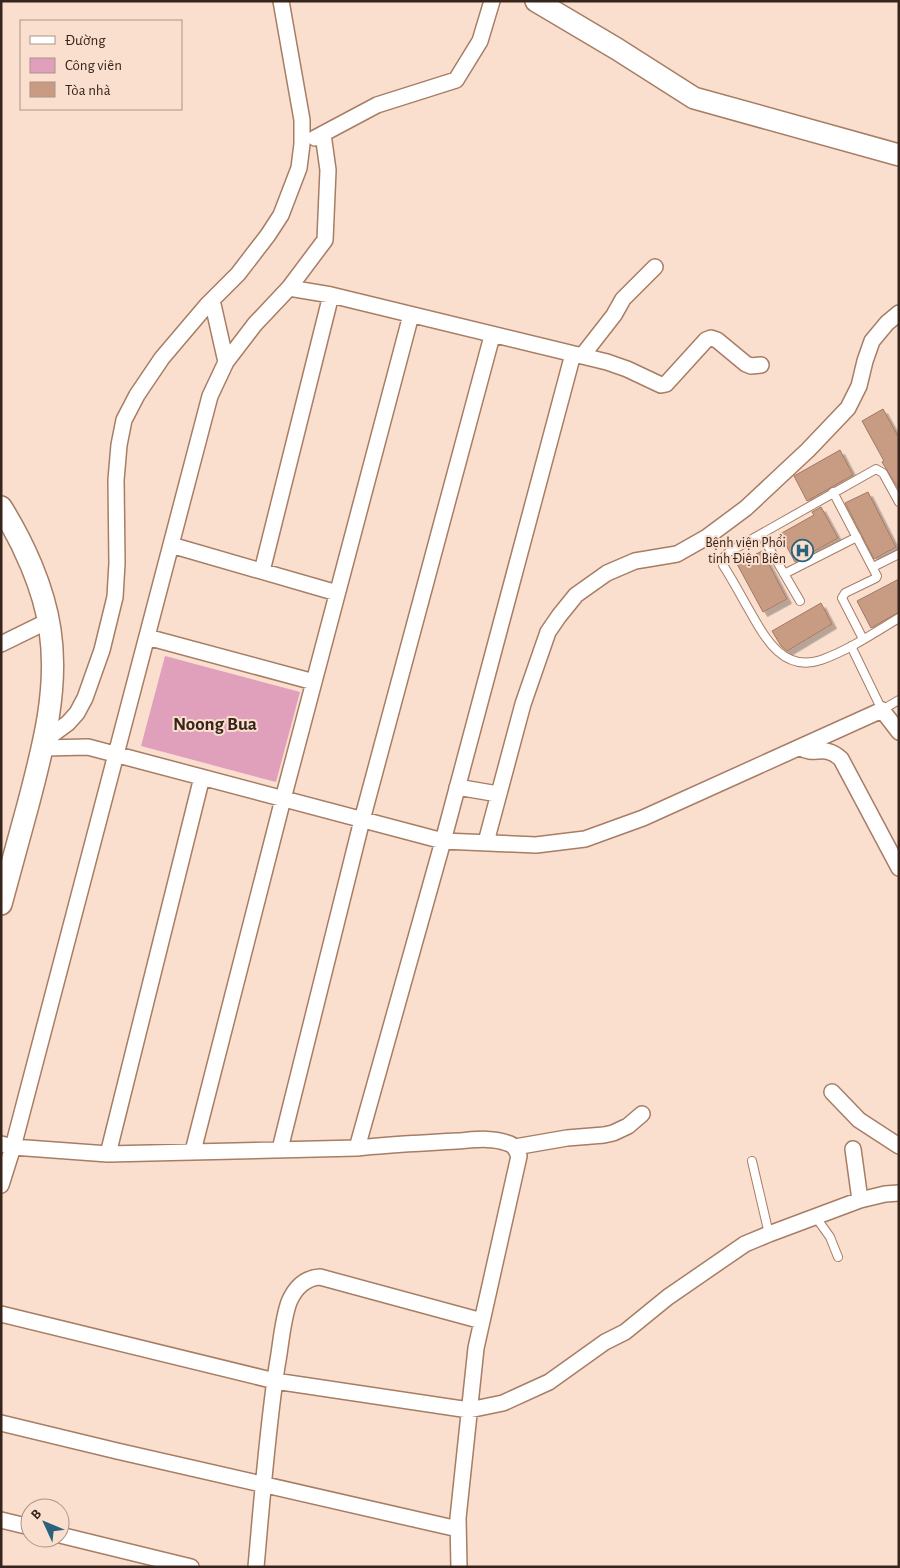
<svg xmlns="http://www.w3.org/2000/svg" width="900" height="1568" font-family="'Alegreya Sans',sans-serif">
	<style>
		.green { fill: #e0a0bc }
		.building { fill: #c89c83; stroke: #a27960; filter: url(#shadow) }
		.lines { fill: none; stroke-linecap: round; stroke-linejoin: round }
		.lane-casing { stroke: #a77d64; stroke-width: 10 }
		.street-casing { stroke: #a77d64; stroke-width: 18 }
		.secondary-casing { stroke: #a77d64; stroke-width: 24 }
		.lane { stroke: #fff; stroke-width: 8 }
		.street { stroke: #fff; stroke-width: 15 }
		.secondary { stroke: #fff; stroke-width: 21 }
		.labels { text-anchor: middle; stroke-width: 4; stroke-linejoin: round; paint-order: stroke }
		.poi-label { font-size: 14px; fill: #37251b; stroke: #fadece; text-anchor: end }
		.district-label { font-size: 19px; font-weight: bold; fill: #37251b; stroke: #fadece }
	</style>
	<defs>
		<filter id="shadow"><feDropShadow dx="4.5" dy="4.5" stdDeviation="0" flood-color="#0004"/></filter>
	</defs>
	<rect width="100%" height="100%" fill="#fadece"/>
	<path class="green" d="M165,656L300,692L276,782L141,746Z"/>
	<path class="building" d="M883,409L899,438V490L882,462L884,461L862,421Z
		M840,450L853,475L807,501L794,476Z
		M868,492L896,547L874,559L845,503Z
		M821,507L838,538L795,562L780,534L814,515L812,512Z
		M762,551L787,599L763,612L737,564Z
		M899,579V612L871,628L857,601Z
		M821,603L832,624L787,651L781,646L772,631Z"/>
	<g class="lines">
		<defs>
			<path id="lane" d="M833,492L877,576L876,578L845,593L842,598L863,639
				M899,502L883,473L876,469L729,552L723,558V565C732,579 740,594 748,608C764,636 782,673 821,660C849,650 874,633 899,618
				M761,534L800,601
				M873,567L899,554
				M784,574L857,537
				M851,646L882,710L899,700
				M752,1161L769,1234
				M815,1216L830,1237L838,1257"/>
			<path id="street" d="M323,134L328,170L325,240L289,288L255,324L226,362L210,396L13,1147L108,1154L357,1148C390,1144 424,1143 457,1141C473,1140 492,1137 507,1143C515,1145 516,1150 519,1156L476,1348L458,1518L459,1567
				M315,138L377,105L456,80L480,41L492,1
				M289,288L331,295L607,362L627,369L661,385L666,384L706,340L711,338L717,340L746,364L751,366L761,365
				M212,300L226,362
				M582,356L614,315L623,299L655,267
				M171,545L337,593
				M262,571L331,295
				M147,637L314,682
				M1,644L48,621
				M45,740L68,723L77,713L85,698L102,650L115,597L117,563L116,480L119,445L124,420L137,395L162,358L207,305L238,274L268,235L281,215L299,168L302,144V120L281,1
				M44,748L88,747L443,841L536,845L585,839L643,818L882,710L899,732
				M801,748C815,757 824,743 841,759L899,868
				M457,787L498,794
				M486,842L523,704L548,632L559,616L576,595L607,573L635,561L677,554L707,537L746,508L808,450L848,408L859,386L865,361L872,341L887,323L899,313
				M832,1092L859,1120L899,1146
				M1,1144L13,1147L1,1185
				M515,1147L567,1138L604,1135L613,1133L628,1126L642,1114
				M357,1148L443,841L573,354
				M280,1149L362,820L492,336
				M853,1149L860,1200
				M193,1151L283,799L411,315
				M108,1154L202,777
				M1,1314L275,1381L469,1410L503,1403L549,1382L605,1342L625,1332L668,1297L745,1244L769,1234L860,1200L885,1194L899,1193
				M1,1423L117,1451L458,1529
				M1,1520L30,1527
				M60,1535L191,1567
				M256,1567C262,1500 267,1432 277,1366C281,1345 282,1322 289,1302C295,1288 305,1278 320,1277L482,1321"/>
			<path id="secondary" d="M536,1L617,49L694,98L899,155
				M1,507C23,542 44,588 50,630C59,689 43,748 28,805C19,838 10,871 1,904"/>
		</defs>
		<use href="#lane" class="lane-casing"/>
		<use href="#street" class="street-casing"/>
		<use href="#secondary" class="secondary-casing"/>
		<use href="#lane" class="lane"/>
		<use href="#street" class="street"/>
		<use href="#secondary" class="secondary"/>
	</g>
	<defs>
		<symbol id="hospital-ring" viewBox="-11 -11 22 22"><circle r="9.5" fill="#fadece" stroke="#2a627c" stroke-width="1.5"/><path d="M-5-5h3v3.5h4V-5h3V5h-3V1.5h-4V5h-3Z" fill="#2a627c"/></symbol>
	</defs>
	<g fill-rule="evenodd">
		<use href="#hospital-ring" x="790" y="538" width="25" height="25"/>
	</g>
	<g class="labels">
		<g class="poi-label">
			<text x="786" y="547">Bệnh viện Phổi<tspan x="786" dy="16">tỉnh Điện Biên</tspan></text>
		</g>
		<g class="district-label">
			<text x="215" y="730">Noong Bua</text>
		</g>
	</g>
	<rect width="900" height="1568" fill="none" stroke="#37251b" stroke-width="5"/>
	<rect x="20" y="20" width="162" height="90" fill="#fadece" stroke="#ac9486"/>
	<rect x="30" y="36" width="25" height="8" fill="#ffffff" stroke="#ac9486"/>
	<text x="65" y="45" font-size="15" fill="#37251b">Đường</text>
	<rect x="30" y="58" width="25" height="15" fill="#e0a0bc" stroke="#ac9486"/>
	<text x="65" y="70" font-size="15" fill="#37251b">Công viên</text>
	<rect x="30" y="82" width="25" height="15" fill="#c89c83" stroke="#ac9486"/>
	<text x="65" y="95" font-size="15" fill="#37251b">Tòa nhà</text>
	<g transform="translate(45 1523) rotate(314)"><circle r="24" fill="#fadece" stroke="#ac9486"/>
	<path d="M0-4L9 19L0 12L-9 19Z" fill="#2a627c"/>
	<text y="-8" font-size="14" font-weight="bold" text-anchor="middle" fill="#37251b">B</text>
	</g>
</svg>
